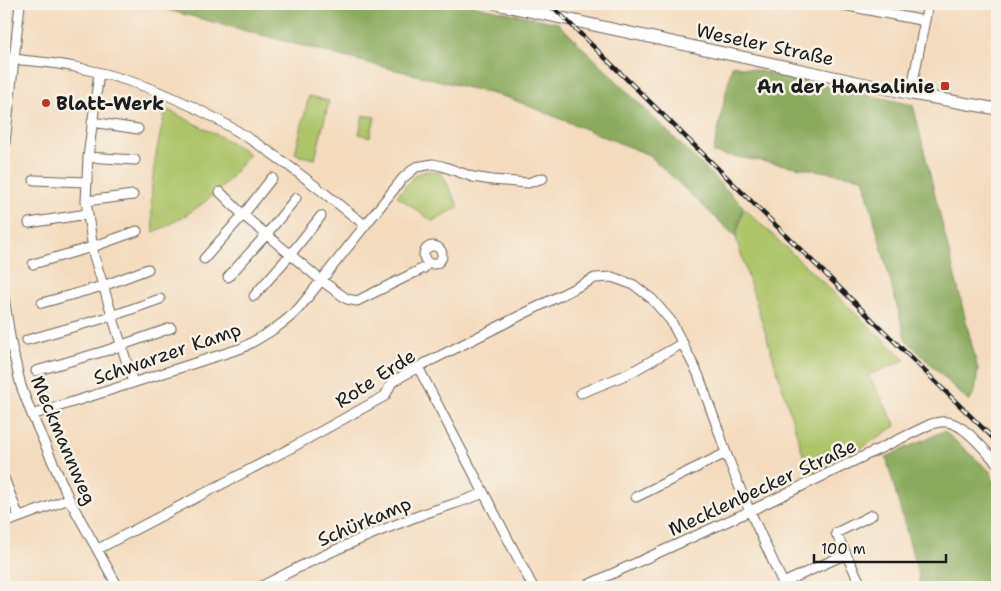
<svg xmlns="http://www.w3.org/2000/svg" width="1001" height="591" font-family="'Shantell Sans',sans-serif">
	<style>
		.green { fill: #adc469; stroke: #647042 }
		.forest { fill: #8aaa5d; stroke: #53633c }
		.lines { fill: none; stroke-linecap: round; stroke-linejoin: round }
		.minor-casing { stroke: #685f55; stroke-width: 11 }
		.secondary-casing { stroke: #685f55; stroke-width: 13 }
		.minor { stroke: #fff; stroke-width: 9 }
		.secondary { stroke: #fff; stroke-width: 11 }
		.rail-casing { stroke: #1c1c1c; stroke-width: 4.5 }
		.rail { stroke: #f7f3e8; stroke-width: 2.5; stroke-dasharray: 8; stroke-linecap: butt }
		.poi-dot { fill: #c8321e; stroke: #f7f3e8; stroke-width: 2 }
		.labels { text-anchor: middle; stroke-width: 5; stroke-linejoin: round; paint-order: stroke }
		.street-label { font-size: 19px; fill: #1c1c1c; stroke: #f7f3e8 }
		.poi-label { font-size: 19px; font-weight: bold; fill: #1c1c1c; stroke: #f7f3e8; text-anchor: end }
	</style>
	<rect width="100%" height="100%" fill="#f7f3e8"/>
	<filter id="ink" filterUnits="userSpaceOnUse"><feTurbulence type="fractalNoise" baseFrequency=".02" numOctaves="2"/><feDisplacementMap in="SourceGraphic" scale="10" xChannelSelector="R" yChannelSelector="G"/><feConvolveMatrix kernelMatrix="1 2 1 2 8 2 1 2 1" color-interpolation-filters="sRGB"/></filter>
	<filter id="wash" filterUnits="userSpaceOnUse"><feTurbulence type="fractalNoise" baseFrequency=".0096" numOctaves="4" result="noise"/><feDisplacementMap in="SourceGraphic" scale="20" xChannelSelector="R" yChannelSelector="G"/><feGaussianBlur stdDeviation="1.12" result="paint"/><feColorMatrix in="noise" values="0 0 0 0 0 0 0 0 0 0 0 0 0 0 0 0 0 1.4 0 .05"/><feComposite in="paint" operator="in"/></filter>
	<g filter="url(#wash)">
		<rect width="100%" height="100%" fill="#f4dbbe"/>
		<path class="green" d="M309,96L329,101L315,159L301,156L295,153Z
			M166,109L223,138L249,154C240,165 232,177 222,187C202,206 179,221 154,232C147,189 156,151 166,109Z
			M363,115L375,117L370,137L359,134Z
			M426,171L441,172L459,207L432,221L397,196L415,175Z
			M744,208L905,360L868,375L878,392L896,426L811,480L736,238Z"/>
		<path class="forest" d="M145,4H467L558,23L743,206L735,236L649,155L509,98L356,60Z
			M732,65L913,105L978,370L975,392L969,402L906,340L863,178L713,153Z
			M944,431L991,472L997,496V587H918L919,577L886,457Z"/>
	</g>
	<g filter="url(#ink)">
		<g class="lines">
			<defs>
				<path id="minor" d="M838,4L925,21
					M4,58C27,61 52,62 75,67C141,80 204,108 259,145C296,169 330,198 365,225
					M99,73L88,157L86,201L94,256L133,383
					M912,94L914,77L928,4
					M92,122L138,129
					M4,152L20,4
					M88,157L135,160
					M34,180L86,182
					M220,192L243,215L322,281L347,299L357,301L424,268L428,263
					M86,201L133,195
					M29,223L87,214
					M424 255a9 9 0 1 1 18 0a9 9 0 1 1-18 0Z
					M204,259L243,215L272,178
					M33,264L92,247L137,231
					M228,277L266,235L296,198
					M254,296L290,255L321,216
					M4,297L11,343L21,386L32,415L69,499L118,587
					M42,303L103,286L148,269
					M27,340L112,316L160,299
					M418,367L533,587
					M36,371L105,351L171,328
					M581,393L628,374L683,343
					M32,415L242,348C263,336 284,325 300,307L403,178L416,167L433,164L442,166L473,177L492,180L528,183L543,178
					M4,478L19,517
					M636,497L726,453
					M4,523L69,499
					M98,549L289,449L385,396L392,382L418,367L595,278L612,277L634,285L652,299L671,321L698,374L718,429L726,453L743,496L783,583L784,587
					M846,554L860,583V587
					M783,583L846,554L836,533L872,515
					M260,587C311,560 364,536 418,516C440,508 462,502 484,493
					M583,587L750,511L931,424C937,423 941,421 947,422C965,424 985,451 997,463"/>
				<path id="secondary" d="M497,4L912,94L997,109"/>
			</defs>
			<use href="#minor" class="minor-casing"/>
			<use href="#secondary" class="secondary-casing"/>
			<use href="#minor" class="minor"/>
			<use href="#secondary" class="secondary"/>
			<defs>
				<path id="rail" d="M550,4L997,442"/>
			</defs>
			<use href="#rail" class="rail-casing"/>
			<use href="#rail" class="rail"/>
		</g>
	</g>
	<g class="poi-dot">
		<rect x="940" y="81" width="10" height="10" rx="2.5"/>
		<circle cx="46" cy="103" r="5"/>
	</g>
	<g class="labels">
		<g class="street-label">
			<text transform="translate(765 44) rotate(12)" y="7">Weseler Straße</text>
			<text transform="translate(167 353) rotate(-19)" y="7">Schwarzer Kamp</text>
			<text transform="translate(375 378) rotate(-33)" y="7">Rote Erde</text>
			<text transform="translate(64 440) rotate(67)" y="7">Meckmannweg</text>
			<text transform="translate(762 487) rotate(-25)" y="7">Mecklenbecker Straße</text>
			<text transform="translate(364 521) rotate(-23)" y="7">Schürkamp</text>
		</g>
		<g class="poi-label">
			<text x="935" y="93">An der Hansalinie</text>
			<text x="56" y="110" text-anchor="start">Blatt-Werk</text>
		</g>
	</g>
	<rect width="1001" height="591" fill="none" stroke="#f7f3e8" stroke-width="20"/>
	<path d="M814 554v8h132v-8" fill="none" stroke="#1c1c1c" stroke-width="2.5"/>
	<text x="821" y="554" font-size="15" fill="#1c1c1c" stroke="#f7f3e8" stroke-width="4" paint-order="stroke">100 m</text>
</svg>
